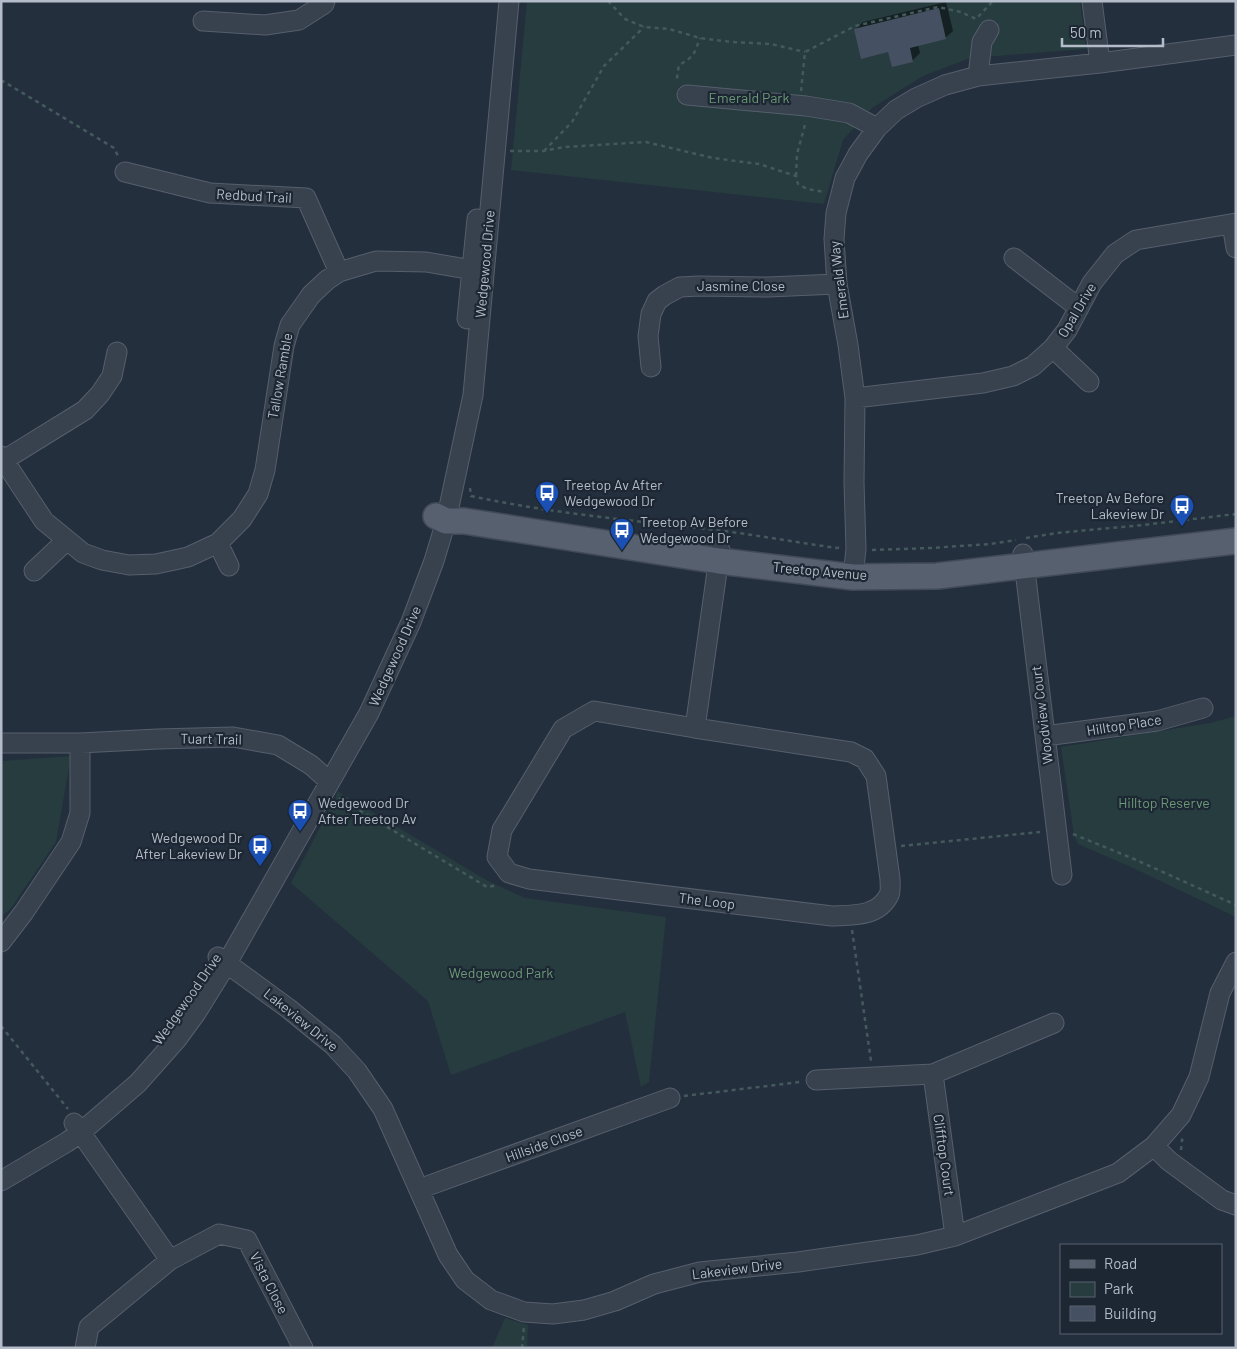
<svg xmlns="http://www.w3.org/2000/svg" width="1237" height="1349" font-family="Barlow,sans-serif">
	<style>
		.green { fill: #263c3f }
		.shadow { fill: #0007 }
		.building { fill: #455162 }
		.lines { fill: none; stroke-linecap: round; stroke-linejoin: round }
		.minor-casing { stroke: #565f6c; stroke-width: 21 }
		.major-casing { stroke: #414a57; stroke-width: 28 }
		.path { stroke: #44595c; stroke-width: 2.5; stroke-dasharray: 4 4; stroke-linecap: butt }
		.minor { stroke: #38414e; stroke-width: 19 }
		.major { stroke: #56606e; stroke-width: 25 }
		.labels { text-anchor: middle; stroke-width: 4.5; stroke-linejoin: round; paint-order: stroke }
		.park-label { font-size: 14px; fill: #6b9a76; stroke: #1d2633 }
		.street-label { font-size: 14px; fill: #b4bcc9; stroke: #1d2633 }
		.poi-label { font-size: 14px; fill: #b4bcc9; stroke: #1d2633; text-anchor: start }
	</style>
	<rect width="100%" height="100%" fill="#242f3e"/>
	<path class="green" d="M527,1H1080L1086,49L970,58L923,76L872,108L843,140L824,204L511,170Z
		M1236,716V917L1133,868L1078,844L1074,835L1061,747L1210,723Z
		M71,756L56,842L11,908L1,917V761Z
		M337,791L488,881L525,898L666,917L649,1082L641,1087L625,1012L451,1075L428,1001L291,883L336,797Z
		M505,1318L528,1325L527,1348H492Z"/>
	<path class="shadow" d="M946,2L953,31L945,38L918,45L920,53L912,61L889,51L856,29L863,22Z"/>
	<path class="building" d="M939,8L946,39L910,48L913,62L892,67L888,52L861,59L854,29Z"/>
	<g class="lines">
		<defs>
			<path id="minor" d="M1092,1L1100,63
				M203,21L265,25L299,20L324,4L325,1
				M978,76L982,42L989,30
				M687,95L806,106L849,113L877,128
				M125,172L210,193L306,198L339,272
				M1232,224L1236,248
				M1014,258L1079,308
				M467,319L477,219
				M1053,348L1089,382
				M651,367L648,336L651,314L657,301L665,295L680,287L699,286L768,287L837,284
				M855,398L983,383L1013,376L1033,366L1053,348L1067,330L1092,283L1115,254L1136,240L1236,223
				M1,456L44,521L83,553L102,560L129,565L156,564L188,557L218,543L242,519L258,494L265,470L284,346L290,325L311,295L327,280L339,272L376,261L426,262L484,272
				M4,460L85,410L100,394L112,376L117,352
				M218,543L229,566
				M1023,554L1062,875
				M34,571L67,540
				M853,577L856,549L854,482L855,398L848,345L837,284L834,239L836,213L845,178L858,154L877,128L896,110L916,98L945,85L978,76L1100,63L1236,45
				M695,728L851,752L865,759L876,776L890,879C890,884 891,891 889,895C878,917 853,915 832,916L529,879L509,873L497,857L502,830L563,729L594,711L695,728L720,550
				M1045,736L1157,721L1203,708
				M1,743H80L158,739L233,737L278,745L311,765L330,782
				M1,942L24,912L71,842L80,813V743
				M218,957L289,1009L333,1045L357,1071L383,1109L448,1255L465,1280L491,1300L524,1312L553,1314L584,1310L615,1301L654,1284L700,1272L798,1262L917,1245L955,1236L1118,1173L1154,1146L1181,1115L1199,1077L1220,993L1236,962
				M933,1074L955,1236
				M816,1080L933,1074L1054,1023
				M74,1123L170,1260
				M1154,1146L1169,1161L1222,1200L1236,1205
				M1,1181L67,1142L80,1133L138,1083L177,1039L196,1013L227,963L369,713L411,622L434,561L446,521L473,395L509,1
				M419,1189L670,1098
				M85,1348L89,1327L170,1260L219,1234L247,1240L303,1348"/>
			<path id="major" d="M436,516L446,521H464L719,561L853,577L937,576L1236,541"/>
		</defs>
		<use href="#minor" class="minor-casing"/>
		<use href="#major" class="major-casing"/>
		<path class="path" d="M608,1L625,19L644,27L669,29L700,38L732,42L771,44L805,52
			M678,78L677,77L679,65C695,56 694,54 700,38
			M1,80L114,148L119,158
			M801,91L805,52L855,26L938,7L961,12L976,19L993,1
			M510,151H544L564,147L646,142L713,158L759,164L796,176L798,184L807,189L825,192
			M544,151L572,122L604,66L644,27
			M796,176L797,154L806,121
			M470,488L471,496C554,514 640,521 724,531C762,536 800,543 837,548L840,547
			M1026,538L1057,533L1143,525L1236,514
			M872,550L931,548L990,544L1016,540
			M339,798L487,887L498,885
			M1073,834L1134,859L1236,905
			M901,846L1040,832
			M852,930L871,1061
			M1,1026L68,1109
			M684,1096L800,1082
			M1181,1150L1182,1140L1183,1139
			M522,1348L524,1326"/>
		<use href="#minor" class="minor"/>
		<use href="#major" class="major"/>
	</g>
	<defs>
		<symbol id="bus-pin" viewBox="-11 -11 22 30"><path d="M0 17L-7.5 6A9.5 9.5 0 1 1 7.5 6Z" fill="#1a4fb4" stroke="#1d2633"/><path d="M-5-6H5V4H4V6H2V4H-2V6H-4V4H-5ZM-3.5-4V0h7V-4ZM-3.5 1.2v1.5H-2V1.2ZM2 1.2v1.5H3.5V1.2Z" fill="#fff"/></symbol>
	</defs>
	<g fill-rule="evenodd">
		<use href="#bus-pin" x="533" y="479" width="28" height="38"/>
		<use href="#bus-pin" x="1168" y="492" width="28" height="38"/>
		<use href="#bus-pin" x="608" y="516" width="28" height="38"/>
		<use href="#bus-pin" x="286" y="797" width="28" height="38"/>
		<use href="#bus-pin" x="246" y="832" width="28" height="38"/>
	</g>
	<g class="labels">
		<g class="park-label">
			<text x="749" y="103">Emerald Park</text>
			<text x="1164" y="808">Hilltop Reserve</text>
			<text x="501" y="978">Wedgewood Park</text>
		</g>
		<g class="street-label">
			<text transform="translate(254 196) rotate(3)" y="5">Redbud Trail</text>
			<text transform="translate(485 264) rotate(-85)" y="5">Wedgewood Drive</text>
			<text transform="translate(839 280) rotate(-97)" y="5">Emerald Way</text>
			<text x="741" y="291">Jasmine Close</text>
			<text transform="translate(1077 310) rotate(-59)" y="5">Opal Drive</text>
			<text transform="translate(280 376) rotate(-80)" y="5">Tallow Ramble</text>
			<text transform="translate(820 571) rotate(5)" y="5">Treetop Avenue</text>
			<text transform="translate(395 656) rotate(-66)" y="5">Wedgewood Drive</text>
			<text transform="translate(1042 715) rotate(-97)" y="5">Woodview Court</text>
			<text transform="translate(1124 725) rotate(-9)" y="5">Hilltop Place</text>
			<text transform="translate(211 739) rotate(1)" y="5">Tuart Trail</text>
			<text transform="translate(707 901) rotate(7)" y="5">The Loop</text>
			<text transform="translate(187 999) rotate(-55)" y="5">Wedgewood Drive</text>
			<text transform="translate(301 1020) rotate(39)" y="5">Lakeview Drive</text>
			<text transform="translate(544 1144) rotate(-20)" y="5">Hillside Close</text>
			<text transform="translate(944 1155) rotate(82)" y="5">Clifftop Court</text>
			<text transform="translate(737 1269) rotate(-7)" y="5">Lakeview Drive</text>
			<text transform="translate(269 1283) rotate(63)" y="5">Vista Close</text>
		</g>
		<g class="poi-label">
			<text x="564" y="490">Treetop Av After<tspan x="564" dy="16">Wedgewood Dr</tspan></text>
			<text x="1164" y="503" text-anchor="end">Treetop Av Before<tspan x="1164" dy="16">Lakeview Dr</tspan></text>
			<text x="640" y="527">Treetop Av Before<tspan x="640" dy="16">Wedgewood Dr</tspan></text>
			<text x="318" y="808">Wedgewood Dr<tspan x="318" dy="16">After Treetop Av</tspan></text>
			<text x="242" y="843" text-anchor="end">Wedgewood Dr<tspan x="242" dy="16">After Lakeview Dr</tspan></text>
		</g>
	</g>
	<rect width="1237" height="1349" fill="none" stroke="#b4bcc9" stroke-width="5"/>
	<rect x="1060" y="1244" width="162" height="90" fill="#1d2633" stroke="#59626f"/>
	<rect x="1070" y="1260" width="25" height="8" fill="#56606e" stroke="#59626f"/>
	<text x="1104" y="1269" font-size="15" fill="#b4bcc9">Road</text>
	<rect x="1070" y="1282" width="25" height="15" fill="#263c3f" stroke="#59626f"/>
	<text x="1104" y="1294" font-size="15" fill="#b4bcc9">Park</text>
	<rect x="1070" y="1306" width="25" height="15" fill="#455162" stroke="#59626f"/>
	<text x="1104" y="1319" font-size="15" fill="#b4bcc9">Building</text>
	<path d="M1062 38v8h101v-8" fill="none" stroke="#b4bcc9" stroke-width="2.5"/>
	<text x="1070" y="38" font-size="15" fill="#b4bcc9" stroke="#1d2633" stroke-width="4" paint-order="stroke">50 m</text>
</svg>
